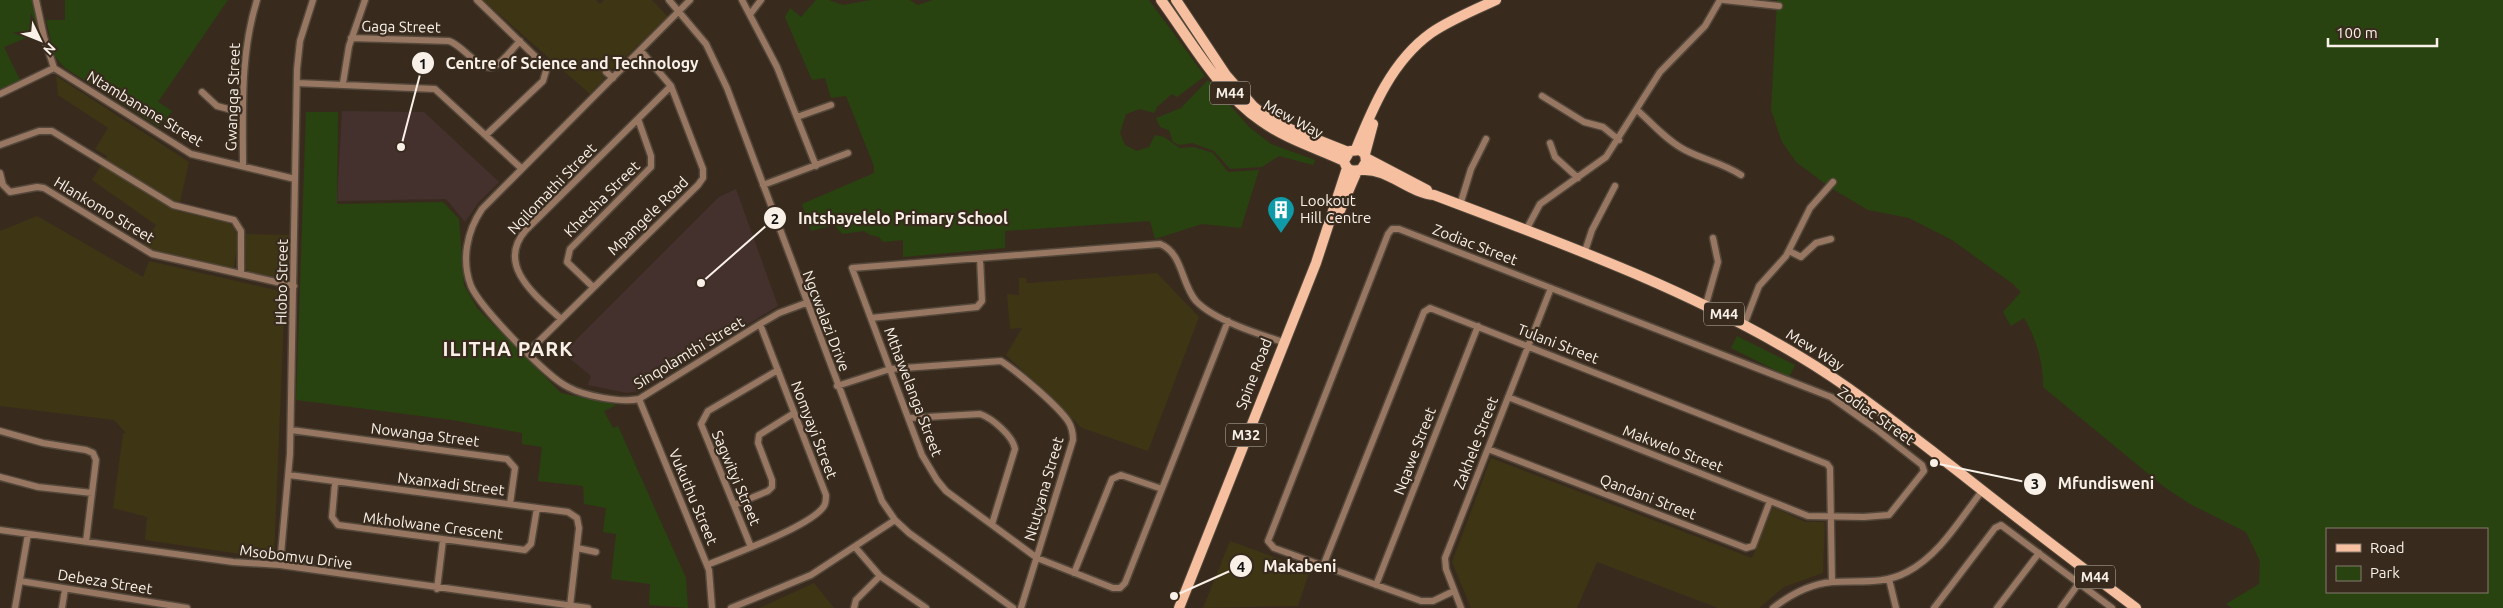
<svg xmlns="http://www.w3.org/2000/svg" width="2503" height="608" font-family="Ubuntu,sans-serif">
	<style>
		.education { fill: #44302d }
		.green { fill: #28430f; fill-rule: evenodd }
		.sand { fill: #3e3515 }
		.lines { fill: none; stroke-linecap: round; stroke-linejoin: round }
		.street-casing { stroke: #53473a; stroke-width: 9 }
		.primary-casing { stroke: #53473a; stroke-width: 12 }
		.street { stroke: #977662; stroke-width: 6 }
		.primary { stroke: #f6c0a0; stroke-width: 10 }
		.labels { text-anchor: middle; stroke-width: 4.5; stroke-linejoin: round; paint-order: stroke }
		.shield { fill: #382b1e; stroke: #bfb6ab; stroke-width: 1 }
		.shield-label { font-size: 14px; font-weight: bold; fill: #f9f1e8 }
		.street-label { font-size: 15px; fill: #f9f1e8; stroke: #382b1e }
		.poi-label { font-size: 15px; fill: #f9f1e8; stroke: #382b1e; text-anchor: start }
		.district-label { font-size: 20px; font-weight: bold; letter-spacing: 1px; fill: #f9f1e8; stroke: #382b1e }
		.leader { fill: none; stroke: #f9f1e8; stroke-width: 2 }
		.callout-dot { fill: #f9f1e8; stroke: #382b1e; stroke-width: 2 }
		.mark-label { font-size: 15px; text-anchor: middle; font-weight: bold; fill: #111 }
		.callout-label { font-size: 16px; text-anchor: middle; font-weight: bold; fill: #f9f1e8; stroke: #382b1e; stroke-width: 4.5; stroke-linejoin: round; paint-order: stroke }
	</style>
	<rect width="100%" height="100%" fill="#382b1e"/>
	<path class="education" d="M342,111L424,112L499,182L479,202L465,222L446,199L337,201Z
		M736,189L778,306L639,391L627,393L588,385L591,376L563,353L719,197Z"/>
	<path class="green" d="M0,0H33L41,32L4,47L20,80L0,89Z
		M65,0H228L158,102L172,111L159,127L65,68L55,57L46,20H65Z
		M816,0H829L843,5L871,0H910L917,5L933,0H1149L1205,76L1177,97L1172,94L1157,107L1154,113L1140,109L1126,114L1120,133L1125,145L1137,151L1149,147L1155,135L1164,137L1180,148L1194,147L1213,153L1228,172L1259,170L1241,228L1202,224L1155,239L1150,221L1005,231V248L903,257V240L883,242L879,237L870,235L864,231L842,234L834,225L811,231L802,204L874,173V166L846,96L831,98L825,78L812,80L785,17L790,8L801,17Z
		M1777,0H2503V608H2232L2226,604L2259,584L2260,561L2246,532L2190,504L2163,486L2043,387C2044,365 2036,337 2024,318L2011,326L2003,312L2021,292L2013,284L1952,240L1909,218L1868,210L1831,188L1796,162L1782,142L1771,110ZM2327,529H2487V592H2327Z
		M1208,80L1249,127L1271,144L1315,160L1313,165L1279,156L1262,167L1230,169L1214,151L1192,143L1180,145L1173,142L1169,130L1160,127L1156,118L1181,108Z
		M306,112H338L337,204L443,202L459,219L464,285L477,308L561,393L617,405L604,411L613,428L618,426L686,578L688,608L649,605L650,584L611,579L616,534L603,532L606,508L584,504L583,486L538,481L542,447L522,444V433L452,420L296,400Z
		M1737,336L1795,365L1789,377L1731,348Z"/>
	<path class="sand" d="M483,0H596L600,4L604,0H652L668,17L613,69L608,68L597,58L594,61L603,73L605,78L590,94Z
		M56,76L189,162L178,211L229,223C242,232 235,254 234,268L152,251L143,245L156,225L92,180L107,156L95,149L108,128L58,95Z
		M37,216L143,277L149,261L285,292L274,556L261,557L145,540L147,517L113,508L123,434L126,433L114,420L0,406V231Z
		M246,234L289,235V275L288,279L248,272L245,268Z
		M1157,273L1199,317L1148,451L1082,428L1006,355L1022,328L1010,329L1007,294L1019,295V278H1026L1027,283H1029Z
		M1491,458L1752,558L1773,507L1805,522H1825L1823,573L1784,587L1759,608H1718L1597,562L1577,608H1471L1452,562Z
		M1230,541L1310,570L1298,606L1203,608Z
		M814,583L834,608H759Z"/>
	<g class="lines">
		<defs>
			<path id="street" d="M36,0L44,37L54,68L191,154L295,179
				M477,0L544,65L546,71L543,81L486,135
				M669,0L706,44L727,88L882,501L895,520L909,533L1013,608
				M690,0L482,209C467,231 461,260 471,286C480,307 547,377 568,387C584,396 622,403 639,399L760,324L779,313L806,303
				M742,0L777,67L816,166
				M1724,0L1779,6
				M751,13L761,0
				M351,38L449,41C463,45 481,74 495,66C504,61 512,49 520,41
				M606,72L613,78
				M297,83L435,89L521,168
				M343,83L349,46L365,0
				M202,92L217,106L243,113
				M0,94L54,68
				M1542,96L1584,122L1603,127L1619,140
				M1637,110C1652,123 1667,141 1685,150C1704,160 1723,163 1741,175
				M797,117L831,105
				M1550,143L1555,157L1578,178
				M0,145L39,131H52L173,205L234,220L241,231V274
				M243,166C243,110 240,54 257,0
				M0,173L3,185L10,192L37,187L44,188L152,254L294,286
				M763,185L848,153
				M1460,205L1471,169L1486,139
				M1526,230L1540,204L1606,157L1660,72L1705,26L1720,0
				M1789,251L1801,257L1816,243L1831,239
				M1584,254L1592,230L1615,186
				M593,287L567,262L570,249L651,167V156L638,119
				M1706,304L1718,262L1713,238
				M871,318L977,307L982,301L980,258
				M561,319C536,296 495,265 526,230L671,86
				M1228,321L1125,583L1120,588H1113L1037,558L946,491L937,480L922,455L852,268L1160,244C1183,253 1181,284 1196,301C1214,320 1258,334 1283,342
				M1744,325L1759,286L1786,256L1810,208L1833,182
				M528,352L698,185L703,178V169L671,86L641,51
				M837,386L890,369L1001,361C1018,372 1057,405 1068,421C1072,427 1073,433 1073,440L1021,608
				M639,399L709,570L712,608
				M909,418L980,414C992,418 1013,436 1015,449L992,524
				M291,430L507,459L515,468L510,504
				M0,431L43,443L86,450L93,453L96,460L86,542
				M1488,449L1746,548L1753,546L1770,501
				M289,475L568,512L577,518L579,528L570,606
				M0,477L38,487L92,493
				M335,483L332,517L338,525L525,550L531,544L537,508
				M734,505L768,491L772,487V480L758,443L759,435L794,413
				M0,530L233,562L280,565L588,608
				M751,547L701,424L708,411L778,370
				M855,547L880,576L926,608
				M577,548L596,552
				M280,565L290,454L297,69L300,41L313,0
				M707,565C731,555 812,526 824,506C826,503 826,499 826,495L760,324
				M1323,566L1424,312L1430,308L1827,464L1830,468L1832,582
				M1074,573L1112,479L1121,475L1162,489
				M1889,579L1896,608
				M20,581L187,608
				M1376,585L1478,326
				M437,589L443,540
				M1454,591L1433,601H1421L1274,548L1268,541L1388,234L1392,229H1399L1831,397L1876,429L1922,465L1924,471L1889,515L1864,517L1808,516L1508,397
				M15,608L28,534
				M62,608L65,589
				M731,608L811,575L895,520
				M854,608L856,600L880,576
				M1461,608L1446,569L1445,558L1551,288
				M1773,608C1791,594 1810,584 1832,582C1858,580 1883,585 1907,572C1940,555 1960,519 1982,491
				M1934,608L1995,528L2001,525L2112,608
				M1997,608L2039,553
				M2061,608L2079,583"/>
			<path id="primary" d="M1161,0C1191,41 1219,92 1261,121C1286,139 1316,148 1344,161
				M1176,0L1226,75L1253,106L1264,115L1290,129L1348,152
				M1356,149C1373,107 1392,61 1431,33C1448,21 1476,9 1496,0
				M1365,154L1373,124
				M1366,158L1427,190
				M1361,170L1366,162L1365,154L1360,150L1350,151L1344,161C1347,172 1353,171 1362,170C1388,168 1409,193 1434,195C1558,242 1684,287 1799,356C1856,390 1907,432 1959,472C2017,518 2076,563 2136,608
				M1338,215L1357,171
				M1179,608L1316,263L1347,168"/>
		</defs>
		<use href="#street" class="street-casing"/>
		<use href="#primary" class="primary-casing"/>
		<use href="#street" class="street"/>
		<use href="#primary" class="primary"/>
	</g>
	<defs>
		<symbol id="building-pin" viewBox="-11 -11 22 30"><path d="M0 17L-7.5 6A9.5 9.5 0 1 1 7.5 6Z" fill="#0f9aa8" stroke="#382b1e"/><path d="M-4-6H4V6H1V3H-1V6H-4ZM-2.5-4.3h1.7v1.8h-1.7ZM.8-4.3h1.7v1.8H.8ZM-2.5-1h1.7V.8h-1.7ZM.8-1h1.7V.8H.8Z" fill="#fff"/></symbol>
	</defs>
	<g fill-rule="evenodd">
		<use href="#building-pin" x="1265" y="194" width="32" height="43"/>
	</g>
	<g class="labels">
		<g class="shield">
			<rect x="1210" y="81.5" width="40" height="23" rx="4"/>
			<rect x="1704" y="302.5" width="40" height="23" rx="4"/>
			<rect x="1226" y="423.5" width="40" height="23" rx="4"/>
			<rect x="2075" y="565.5" width="40" height="23" rx="4"/>
		</g>
		<g class="shield-label">
			<text x="1230" y="98">M44</text>
			<text x="1724" y="319">M44</text>
			<text x="1246" y="440">M32</text>
			<text x="2095" y="582">M44</text>
		</g>
		<g class="street-label">
			<text transform="translate(401 27) rotate(1)" y="5">Gaga Street</text>
			<text transform="translate(233 97) rotate(-88)" y="5">Gwangqa Street</text>
			<text transform="translate(145 109) rotate(31)" y="5">Ntambanane Street</text>
			<text transform="translate(1293 119) rotate(28)" y="5">Mew Way</text>
			<text transform="translate(552 189) rotate(-46)" y="5">Nqilomathi Street</text>
			<text transform="translate(602 199) rotate(-45)" y="5">Khetsha Street</text>
			<text transform="translate(104 210) rotate(31)" y="5">Hlankomo Street</text>
			<text transform="translate(648 216) rotate(-44)" y="5">Mpangele Road</text>
			<text transform="translate(1475 245) rotate(21)" y="5">Zodiac Street</text>
			<text transform="translate(282 282) rotate(-89)" y="5">Hlobo Street</text>
			<text transform="translate(826 321) rotate(69)" y="5">Ngcwalazi Drive</text>
			<text transform="translate(1558 344) rotate(21)" y="5">Tulani Street</text>
			<text transform="translate(1815 350) rotate(32)" y="5">Mew Way</text>
			<text transform="translate(689 353) rotate(-31)" y="5">Sinqolamthi Street</text>
			<text transform="translate(1254 374) rotate(-69)" y="5">Spine Road</text>
			<text transform="translate(913 392) rotate(69)" y="5">Mthawelanga Street</text>
			<text transform="translate(1876 416) rotate(35)" y="5">Zodiac Street</text>
			<text transform="translate(814 430) rotate(69)" y="5">Nomyayi Street</text>
			<text transform="translate(425 435) rotate(7)" y="5">Nowanga Street</text>
			<text transform="translate(1476 443) rotate(-69)" y="5">Zakhele Street</text>
			<text transform="translate(1673 449) rotate(21)" y="5">Makwelo Street</text>
			<text transform="translate(1415 451) rotate(-69)" y="5">Nqawe Street</text>
			<text transform="translate(736 478) rotate(67)" y="5">Sagwityi Street</text>
			<text transform="translate(451 484) rotate(7)" y="5">Nxanxadi Street</text>
			<text transform="translate(1044 489) rotate(-74)" y="5">Ntutyana Street</text>
			<text transform="translate(693 497) rotate(67)" y="5">Vukuthu Street</text>
			<text transform="translate(1648 497) rotate(21)" y="5">Qandani Street</text>
			<text transform="translate(433 526) rotate(7)" y="5">Mkholwane Crescent</text>
			<text transform="translate(296 557) rotate(7)" y="5">Msobomvu Drive</text>
			<text transform="translate(105 582) rotate(9)" y="5">Debeza Street</text>
		</g>
		<g class="poi-label">
			<text x="1300" y="206">Lookout<tspan x="1300" dy="17">Hill Centre</tspan></text>
		</g>
		<g class="district-label">
			<text x="508" y="356">ILITHA PARK</text>
		</g>
	</g>
	<path class="leader" d="M401 147L423 63M701 283L775 218M1934 463L2035 484M1174 596L1241 566"/>
	<g class="callout-dot">
		<circle cx="401" cy="147" r="5"/>
		<circle cx="701" cy="283" r="5"/>
		<circle cx="1934" cy="463" r="5"/>
		<circle cx="1174" cy="596" r="5"/>
		<circle cx="423" cy="63" r="12"/>
		<circle cx="775" cy="218" r="12"/>
		<circle cx="2035" cy="484" r="12"/>
		<circle cx="1241" cy="566" r="12"/>
	</g>
	<g class="mark-label">
		<text x="423" y="69">1</text>
		<text x="775" y="224">2</text>
		<text x="2035" y="489">3</text>
		<text x="1241" y="572">4</text>
	</g>
	<g class="callout-label">
		<text x="572" y="69">Centre of Science and Technology</text>
		<text x="903" y="224">Intshayelelo Primary School</text>
		<text x="2106" y="489">Mfundisweni</text>
		<text x="1300" y="572">Makabeni</text>
	</g>
	<rect x="2326" y="528" width="162" height="65" fill="#382b1e" stroke="#857a6f"/>
	<rect x="2336" y="544" width="25" height="8" fill="#f6c0a0" stroke="#857a6f"/>
	<text x="2370" y="553" font-size="15" fill="#f9f1e8">Road</text>
	<rect x="2336" y="566" width="25" height="15" fill="#28430f" stroke="#857a6f"/>
	<text x="2370" y="578" font-size="15" fill="#f9f1e8">Park</text>
	<g transform="translate(40 40) rotate(133)" stroke="#382b1e" stroke-width="4" paint-order="stroke">
	<path d="M0-4L9 19L0 12L-9 19Z" fill="#f9f1e8"/>
	<text y="-8" font-size="14" font-weight="bold" text-anchor="middle" fill="#f9f1e8">N</text>
	</g>
	<path d="M2328 38v8h109v-8" fill="none" stroke="#f9f1e8" stroke-width="2.5"/>
	<text x="2336" y="38" font-size="15" fill="#f9f1e8" stroke="#382b1e" stroke-width="4" paint-order="stroke">100 m</text>
</svg>
